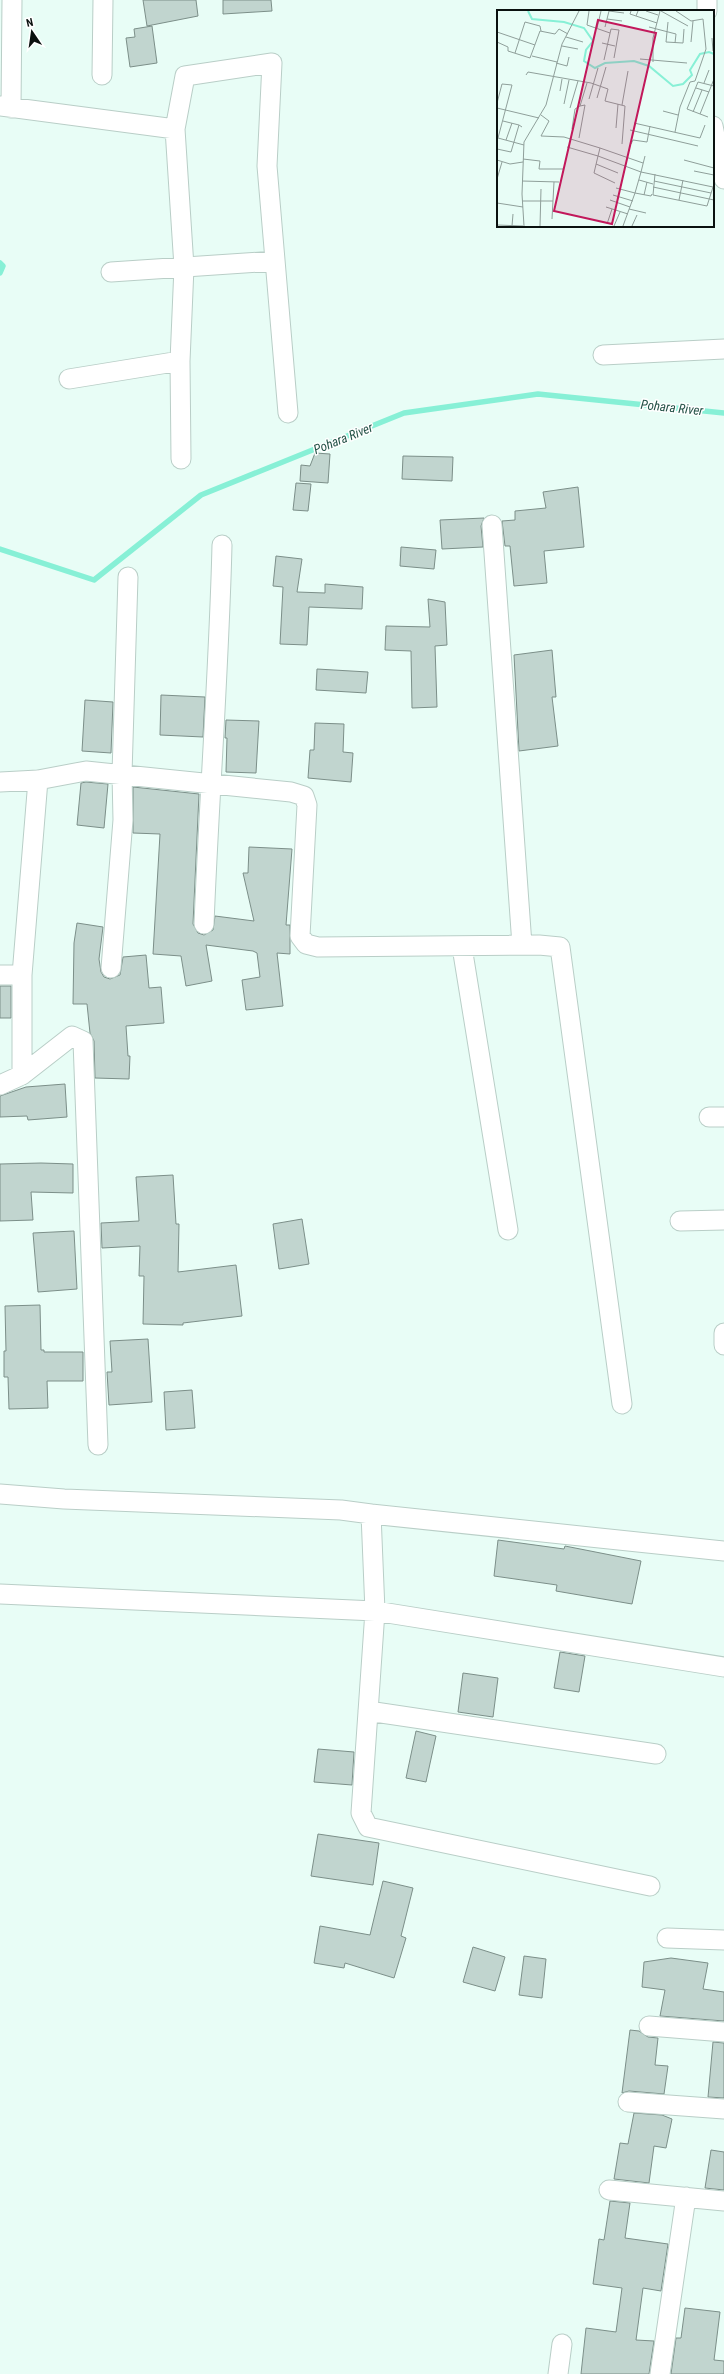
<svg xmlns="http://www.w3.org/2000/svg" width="724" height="2374" font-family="'Roboto Condensed',sans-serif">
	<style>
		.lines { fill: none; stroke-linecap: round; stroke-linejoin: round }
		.stream { stroke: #87f0d6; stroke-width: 5.5 }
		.building { fill: #c1d5cf; stroke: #7c8f89 }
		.minor-casing { stroke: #b9cec7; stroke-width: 21 }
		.minor { stroke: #fff; stroke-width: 19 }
		.labels { text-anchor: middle; stroke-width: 3; stroke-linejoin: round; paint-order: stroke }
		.water-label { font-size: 13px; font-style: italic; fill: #245247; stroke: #fff }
		.inset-river { fill: none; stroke: #87f0d6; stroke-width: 2 }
		.inset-road { fill: none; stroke: #8f9f9a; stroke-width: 1 }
		.view { fill: #c2185b; fill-opacity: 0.15; stroke: #c2185b; stroke-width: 2 }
		.inset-edge { fill: none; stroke: #0a110f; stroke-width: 2 }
	</style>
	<rect width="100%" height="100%" fill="#e8fdf6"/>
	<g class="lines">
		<path class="stream" d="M0,263L3,266L0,273
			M0,549L94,580L201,495L404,413L538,394L724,413"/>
	</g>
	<path class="building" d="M143,0H196L198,16L147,26Z
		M223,0H271L272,11L223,14Z
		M152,26L157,63L130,67L126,38L135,37L134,29Z
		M315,453L330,454L328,483L300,481L301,465L310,466Z
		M403,456L453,457L452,481L402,479Z
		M296,483L311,484L308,511L293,510Z
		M578,487L584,547L544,551L547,583L514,586L510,546H505L502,521L515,520V511L546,508L543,492Z
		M484,518L481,526L483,547L442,549L440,520Z
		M401,547L436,550L434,569L400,566Z
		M276,556L302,559L297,592L325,593V584L363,587L362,609L309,607L307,645L280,644L283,587L273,586Z
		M428,599L445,602L447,645L435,646L437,707L412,708L411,651L385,650L386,626L430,627Z
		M552,650L556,697H552L558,746L519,751L514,655Z
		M317,669L368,672L366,693L316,690Z
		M161,695L205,697L203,737L160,735Z
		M85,700L113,702L111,753L82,751Z
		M226,720L259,721L256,773L226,772L227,738H225Z
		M315,723L344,724L343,752L353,753L351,782L308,778L310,750H314Z
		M86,782L108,784L104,828L77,825L81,783Z
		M133,787L199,794L193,924L198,933L204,935L213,930L215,916L254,921L243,873H248L249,847L292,849L286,925H290V954L277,953L283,1006L246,1010L242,980L260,977L257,953L253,951L206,945L212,981L186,986L181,956L153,954L160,834L133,833Z
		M77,923L103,927L99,959L101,972L104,977L110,979L120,975L123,957L146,955L149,988L161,987L164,1023L126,1026L128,1056H130L129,1079L95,1078L94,1041L90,1033L87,1004H73L74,943Z
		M0,986H11V1018H0Z
		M65,1084L67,1117L28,1120L27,1116L0,1117V1096L26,1087Z
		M41,1163L73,1164V1193L31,1192L33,1220L0,1221V1164Z
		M173,1175L176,1224H179L178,1272L236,1265L242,1316L183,1323V1325L143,1324L144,1276H139L140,1246L102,1248L101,1223L139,1221L136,1177Z
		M302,1219L309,1264L279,1269L273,1224Z
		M74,1231L77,1289L38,1292L33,1233Z
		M40,1305L41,1350H44V1352H83V1381H47L48,1408L9,1409L8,1377H4V1351H6L5,1306Z
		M148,1339L152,1402L109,1405L107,1372H112L110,1341Z
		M192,1390L195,1428L166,1430L164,1392Z
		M498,1540L564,1549L565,1546L641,1561L632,1604L556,1591L557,1585L494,1576Z
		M560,1652L585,1656L579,1692L554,1688Z
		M463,1673L498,1678L493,1717L458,1712Z
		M416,1731L436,1736L426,1782L406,1778Z
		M318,1749L354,1752L352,1785L314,1782Z
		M318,1834L379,1843L373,1885L311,1876Z
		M383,1881L413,1888L401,1936L406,1938L394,1978L345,1963L344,1968L314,1963L320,1926L370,1935Z
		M473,1947L505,1957L495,1991L463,1982Z
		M524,1956L546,1959L542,1998L519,1995Z
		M671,1958L708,1963L703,1989L724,1992V2021L660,2016L665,1990L642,1987L644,1962Z
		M630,2030L639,2031L648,2037L658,2038L655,2065L668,2066L664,2094L629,2091L622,2093Z
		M713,2042L724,2043V2098L708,2097Z
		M634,2113L662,2115L672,2119L666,2148L654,2146L649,2183L614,2179L620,2143L628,2144Z
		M711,2150L724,2152V2190L705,2188Z
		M610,2201L630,2203L625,2238L668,2244L661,2291L643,2288L636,2340L654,2341L649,2374H581L586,2328L616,2332L622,2288L593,2284L599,2239L604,2240Z
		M685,2308L720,2312L714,2360L724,2361V2374H671L676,2338H681Z"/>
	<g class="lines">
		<defs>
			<path id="minor" d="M707,0V11
				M102,75L103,0
				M0,106L175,129
				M11,108L12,0
				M713,126L724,179
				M111,272L275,261
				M603,355L724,349
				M69,379L180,361
				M181,459L180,361L184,267L175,129L185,76L272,63L267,166L288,413
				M492,525L522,945
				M0,782L38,780L86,771L291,792L304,796L307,805L300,936L306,944L318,947L539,945L560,947L622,1404
				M204,924C209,798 219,671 222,545
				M462,947L508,1230
				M111,968L123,820L122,774L128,577
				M0,975H22
				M22,1075L72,1036L83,1041L98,1445
				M0,1085L22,1075V975L38,780
				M709,1117H724
				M680,1221L724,1220
				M724,1333V1345
				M0,1494L64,1499L341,1510L371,1514L375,1611L724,1667
				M371,1514L724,1551
				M0,1594L375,1611L361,1813L368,1827L650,1886
				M368,1711L656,1754
				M667,1938L724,1940
				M649,2026L724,2032
				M628,2102L724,2109
				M609,2190L724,2201
				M558,2374L562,2344
				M660,2374L686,2197"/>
		</defs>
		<use href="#minor" class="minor-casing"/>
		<use href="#minor" class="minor"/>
	</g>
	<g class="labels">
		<g class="water-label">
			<text transform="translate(672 407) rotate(6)" y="5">Pohara River</text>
			<text transform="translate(343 438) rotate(-22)" y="5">Pohara River</text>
		</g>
	</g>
	<g transform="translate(497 10)">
		<rect width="217" height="217" fill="#e8fdf6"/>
		<path class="inset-river" d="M31,1L35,9L67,12L87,18L96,31L89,40L87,51L98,58L108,53L137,51L152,56L176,76L186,74L195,65L193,60L203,44L212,42L217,44"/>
		<path class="inset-road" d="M92,1L90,15L113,23M112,1L127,3M134,1L133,4L139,6L141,1M149,1L161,5M164,1L191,16M139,6L160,13M110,9L125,11M171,12L169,32L186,33L187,19M108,17L112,1M152,17L179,24L178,33M100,18L104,1M0,22L38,35M69,27L86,32M215,28L216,41M0,32L11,37V41L33,48L43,21L58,24L62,19L71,24M194,32L196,11M105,33L118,36M65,36L81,39M18,43L28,12L43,16L44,21M35,46L60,52M143,49L190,53M107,50L114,19L122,20L117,48M156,52V28L163,1M59,53L70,56L72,47M29,65L31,62L94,73L111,79L108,91L128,96L125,134M201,72L190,99L211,107M201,72L217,76M207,73L212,60M199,78L212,82M63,81L65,69M100,88L109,57M92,89L101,58M0,93L5,74L15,75L1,128M67,94L72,70M125,95L131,61M0,98L42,108M73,98L81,71M166,101L181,105M196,102L205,80M203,104L217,69M44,105L52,111L44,126L67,127L103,138L101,146L144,162L138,183L154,186L155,184M6,111L22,115M137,113L203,128L208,115M119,118L121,94M75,119L78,99L83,96L90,73M133,120L201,136M178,122L183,97L193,72L198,71L209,39L206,9L194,11L179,1M1,128L27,135M82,128L88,95L83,96M9,130L15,113M134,134L136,130L150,132L153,116M70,137L101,146L97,163L118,173M103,138L146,153M0,139L14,142L22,115L25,117M148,146L144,162L216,177M26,149L43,151L42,159H66M0,150L13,154L26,152M187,150L217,158M99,154L121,163M197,161L217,165M158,164L156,185L210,196L216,177M0,169L5,152M142,170L156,174M25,171L62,172M157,171L214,183M156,177L217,190M119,178L138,183L126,216M116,185L136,191M147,185L150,172M113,190L133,197M182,190L186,170M25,191H56M0,193L26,197M109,197L131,204M132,199L149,203M55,209L57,172M110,214L115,199M0,215L26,216M15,216L16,204M27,216L25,184L27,132L49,95L65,34L82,1M43,216L44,179M117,216L123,202M135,216L140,205"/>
		<path class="view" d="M101,10L159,23L115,214L57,201Z"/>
		<rect width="217" height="217" class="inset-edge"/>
	</g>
	<g transform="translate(32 32) rotate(347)" stroke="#ffffff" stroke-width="3" paint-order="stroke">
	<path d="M0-3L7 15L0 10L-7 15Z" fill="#0a110f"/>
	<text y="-6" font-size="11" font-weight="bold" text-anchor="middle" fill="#0a110f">N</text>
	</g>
</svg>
